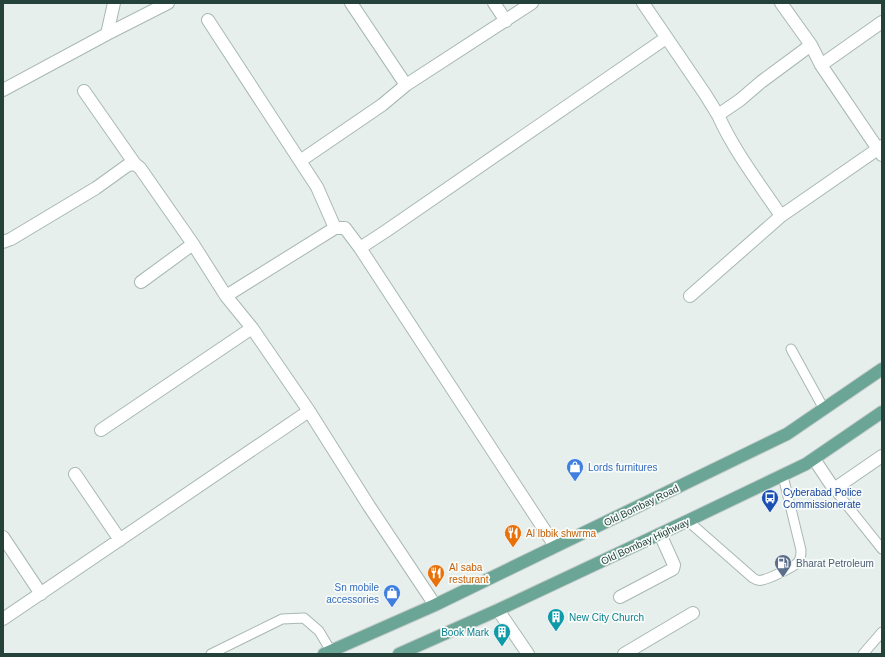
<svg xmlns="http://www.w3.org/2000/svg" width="885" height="657" font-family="Helvetica,sans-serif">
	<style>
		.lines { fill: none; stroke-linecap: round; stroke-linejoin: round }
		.lane-casing { stroke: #a8b8b2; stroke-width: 11 }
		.street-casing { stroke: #a8b8b2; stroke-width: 14 }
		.primary-casing { stroke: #c2cac8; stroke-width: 14 }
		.lane { stroke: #fff; stroke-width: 9 }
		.street { stroke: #fff; stroke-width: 12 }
		.primary { stroke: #6aa596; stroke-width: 12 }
		.labels { text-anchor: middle; stroke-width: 3.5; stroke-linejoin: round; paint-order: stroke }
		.shop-label { font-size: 10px; fill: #366cbe; stroke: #f7fbf9; text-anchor: start }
		.transit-label { font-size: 10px; fill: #164399; stroke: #f7fbf9; text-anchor: start }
		.street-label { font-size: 10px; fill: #24423a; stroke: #f7fbf9 }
		.food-label { font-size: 10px; fill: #c56008; stroke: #f7fbf9; text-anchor: start }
		.service-label { font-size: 10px; fill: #4e5e75; stroke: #f7fbf9; text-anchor: start }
		.culture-label { font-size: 10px; fill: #0d838f; stroke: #f7fbf9; text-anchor: start }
	</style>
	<rect width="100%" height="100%" fill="#e6efeb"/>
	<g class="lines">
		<defs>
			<path id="lane" d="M791,349L824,409
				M834,489L882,549
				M688,521L753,578C756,580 759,581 762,580C769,579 791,568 796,564C801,560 801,555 801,550L783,476
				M211,654L282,619L304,618L319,631L331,651
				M863,654L882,632"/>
			<path id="street" d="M351,3L406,85
				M494,3L506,21
				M643,3L705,94L718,115L740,100L761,82L811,45
				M781,3L811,45L821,65L882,155
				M208,20L300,161
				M107,34L114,3
				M821,65L882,22
				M3,90L107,34L168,3
				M84,91L135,164
				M718,115C734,151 759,183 781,216
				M335,228H345L360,248L555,546
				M3,242L11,239L96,188L128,165L135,164L140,168L193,244L226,296L252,328L309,411L369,506L435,605
				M360,248L386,231L666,38
				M141,282L193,244
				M226,296L335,228L317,187L300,161L382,105L406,85L532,3
				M690,296L781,216L882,146
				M101,430L252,328
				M814,459L834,489L882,456
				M75,474L120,540
				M3,537L41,594
				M620,597L673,569L674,565L660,534
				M498,610L528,654
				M3,619L309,411
				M624,654L693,613"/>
			<path id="primary" d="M324,654L435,605L787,434L882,369
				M399,654L498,610L683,523L806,464L882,412"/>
		</defs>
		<use href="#lane" class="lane-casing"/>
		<use href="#street" class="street-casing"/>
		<use href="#primary" class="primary-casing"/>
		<use href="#lane" class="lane"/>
		<use href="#street" class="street"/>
		<use href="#primary" class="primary"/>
	</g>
	<defs>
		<symbol id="shop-pin" viewBox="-11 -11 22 30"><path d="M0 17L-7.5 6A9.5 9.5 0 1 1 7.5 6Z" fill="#3f7fe0" stroke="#f7fbf9"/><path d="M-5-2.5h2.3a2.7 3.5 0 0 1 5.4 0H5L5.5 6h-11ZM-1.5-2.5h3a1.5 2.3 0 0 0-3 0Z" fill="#fff"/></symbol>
		<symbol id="bus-pin" viewBox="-11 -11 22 30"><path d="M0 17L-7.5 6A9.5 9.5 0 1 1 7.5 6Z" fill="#1a4fb4" stroke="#f7fbf9"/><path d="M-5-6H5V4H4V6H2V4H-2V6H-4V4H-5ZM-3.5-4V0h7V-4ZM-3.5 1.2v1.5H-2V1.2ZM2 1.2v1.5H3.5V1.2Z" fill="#fff"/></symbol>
		<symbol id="restaurant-pin" viewBox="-11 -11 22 30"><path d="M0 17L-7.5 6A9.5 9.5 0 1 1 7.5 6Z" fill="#e8710a" stroke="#f7fbf9"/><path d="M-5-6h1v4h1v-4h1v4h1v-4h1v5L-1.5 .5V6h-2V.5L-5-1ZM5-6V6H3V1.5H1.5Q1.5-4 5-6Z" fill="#fff"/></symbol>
		<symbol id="fuel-pin" viewBox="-11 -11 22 30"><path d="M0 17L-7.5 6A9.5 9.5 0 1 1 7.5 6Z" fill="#5c6f8a" stroke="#f7fbf9"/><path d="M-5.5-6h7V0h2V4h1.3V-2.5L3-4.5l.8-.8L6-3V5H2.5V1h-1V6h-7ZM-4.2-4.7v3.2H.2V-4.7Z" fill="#fff"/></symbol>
		<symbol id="building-pin" viewBox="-11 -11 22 30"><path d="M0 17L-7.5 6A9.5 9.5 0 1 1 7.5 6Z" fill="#0f9aa8" stroke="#f7fbf9"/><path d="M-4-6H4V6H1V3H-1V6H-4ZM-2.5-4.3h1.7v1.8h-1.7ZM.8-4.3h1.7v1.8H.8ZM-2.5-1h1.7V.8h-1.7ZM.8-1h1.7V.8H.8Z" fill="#fff"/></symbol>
	</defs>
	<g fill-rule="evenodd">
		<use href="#shop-pin" x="565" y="457" width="20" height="27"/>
		<use href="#bus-pin" x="760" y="488" width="20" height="27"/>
		<use href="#restaurant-pin" x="503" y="523" width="20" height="27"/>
		<use href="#fuel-pin" x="773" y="553" width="20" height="27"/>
		<use href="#restaurant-pin" x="426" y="563" width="20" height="27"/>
		<use href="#shop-pin" x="382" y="583" width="20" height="27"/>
		<use href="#building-pin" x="546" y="607" width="20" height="27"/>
		<use href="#building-pin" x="492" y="622" width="20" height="27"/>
	</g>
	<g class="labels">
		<g class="shop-label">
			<text x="588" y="471">Lords furnitures</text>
			<text x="379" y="591" text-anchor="end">Sn mobile<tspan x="379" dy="12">accessories</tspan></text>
		</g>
		<g class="transit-label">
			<text x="783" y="496">Cyberabad Police<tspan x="783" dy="12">Commissionerate</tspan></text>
		</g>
		<g class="street-label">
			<text transform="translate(641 505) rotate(-26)" y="4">Old Bombay Road</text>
			<text transform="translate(645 541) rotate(-25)" y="4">Old Bombay Highway</text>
		</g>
		<g class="food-label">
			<text x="526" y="537">Al lbbik shwrma</text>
			<text x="449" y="571">Al saba<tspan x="449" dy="12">resturant</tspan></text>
		</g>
		<g class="service-label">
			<text x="796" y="567">Bharat Petroleum</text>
		</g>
		<g class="culture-label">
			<text x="569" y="621">New City Church</text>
			<text x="489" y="636" text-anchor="end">Book Mark</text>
		</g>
	</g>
	<rect width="885" height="657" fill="none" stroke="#24423a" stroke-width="8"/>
</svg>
